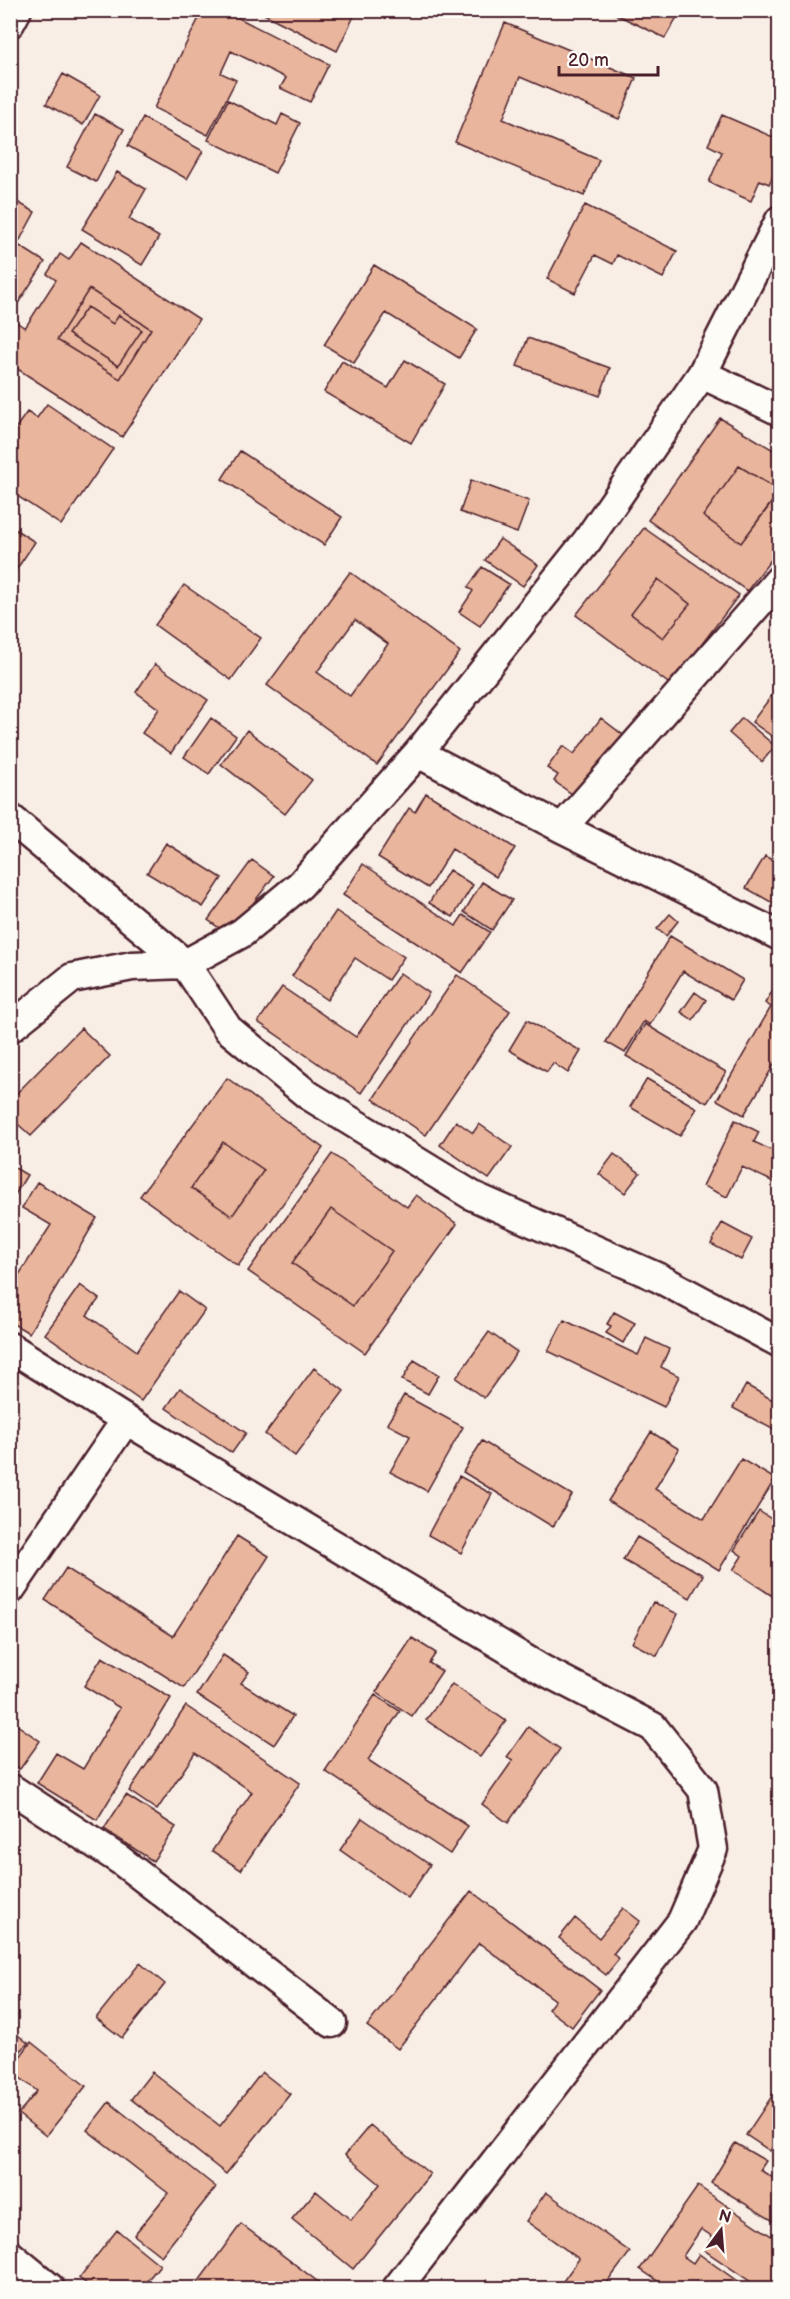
<svg xmlns="http://www.w3.org/2000/svg" width="790" height="2299" font-family="'Balsamiq Sans',sans-serif">
	<style>
		.building { fill: #e9b59c; stroke: #4a1f2b; stroke-width: 1.5; fill-rule: evenodd }
		.lines { fill: none; stroke-linecap: round; stroke-linejoin: round }
		.minor-casing { stroke: #4a1f2b; stroke-width: 33 }
		.minor { stroke: #fdfcf7; stroke-width: 28 }
	</style>
	<rect width="100%" height="100%" fill="#f9eee5"/>
	<filter id="ink" filterUnits="userSpaceOnUse"><feTurbulence type="fractalNoise" baseFrequency=".0167" numOctaves="2"/><feDisplacementMap in="SourceGraphic" scale="12" xChannelSelector="R" yChannelSelector="G"/><feConvolveMatrix kernelMatrix="1 2 1 2 8 2 1 2 1" color-interpolation-filters="sRGB"/></filter>
	<g filter="url(#ink)">
		<path class="building" d="M203,10H223L329,64L310,102L280,88L286,78L231,51L221,73L236,80L208,135L154,108Z
			M256,10H357L337,51Z
			M607,10H681L665,38Z
			M505,23L636,78L619,119L520,77L503,119L599,160L584,196L455,142Z
			M63,74L100,95L83,125L46,104Z
			M228,100L277,125L282,114L300,123L275,173L208,140Z
			M95,114L124,129L96,182L67,167Z
			M722,115L780,140V160L769,184L760,180L751,201L709,182L722,152L708,145Z
			M143,118L203,151L187,179L128,146Z
			M117,172L146,189L129,219L159,237L142,265L82,229Z
			M10,198L35,212L20,240L10,235Z
			M585,205L677,251L663,278L617,255L613,264L595,255L575,293L547,279Z
			M81,242L199,319L122,437L10,364V328L15,321L25,328L56,280L47,274L60,254L69,260ZM89,289L151,329L120,379L57,340Z
			M15,243L45,262L17,305L10,300V249Z
			M374,265L477,329L459,358L386,313L354,363L324,345Z
			M89,289L151,329L120,379L57,340ZM87,307L113,324L119,315L142,330L118,366L68,334Z
			M87,307L113,324L119,315L142,330L118,366L68,334Z
			M528,338L610,368L600,396L517,366Z
			M405,360L445,384L411,443L324,392L342,361L388,388Z
			M47,404L113,449L61,525L10,491V436L27,412L37,418Z
			M720,418L780,454V491L739,466L703,516L741,543L780,492V548L747,591L648,520Z
			M240,451L342,517L324,545L222,479Z
			M739,466L780,491L741,543L703,516Z
			M471,480L529,501L517,533L460,512Z
			M10,526L35,542L10,579Z
			M644,528L739,595L671,685L576,615ZM658,579L690,604L663,638L631,614Z
			M500,539L538,565L523,586L485,560Z
			M482,567L509,584L480,626L459,612L473,591L468,587Z
			M350,572L460,652L377,765L267,685ZM355,620L388,644L350,696L317,672Z
			M658,579L690,604L663,638L631,614Z
			M184,585L261,638L231,680L155,625Z
			M155,664L208,700L171,753L142,733L159,709L136,692Z
			M772,695L780,701V742L752,722Z
			M211,718L236,736L209,774L184,757Z
			M601,718L623,735L576,797L554,781L558,775L547,768L563,746L574,754Z
			M742,718L775,746L762,762L729,733Z
			M247,730L312,780L285,814L221,764Z
			M426,793L515,848L496,877L452,849L428,888L378,857L409,808L415,812Z
			M166,843L222,878L203,907L147,873Z
			M765,856L780,864V907L746,888Z
			M252,860L274,876L229,935L208,920Z
			M363,864L456,926L463,915L490,932L462,973L343,895Z
			M449,870L473,885L453,917L429,903Z
			M482,882L512,900L492,930L464,912Z
			M336,911L404,957L388,980L355,958L327,1000L292,976Z
			M670,914L678,921L666,936L657,929Z
			M670,936L743,980L731,1000L683,971L650,1025L644,1021L625,1053L606,1042Z
			M400,973L429,993L361,1093L258,1022L282,987L356,1037Z
			M457,975L510,1011L426,1135L373,1099Z
			M780,978V1055L744,1115L717,1100L771,1007L765,1003Z
			M695,992L706,1000L693,1020L681,1012Z
			M527,1020L581,1051L568,1073L553,1063L547,1072L509,1050Z
			M645,1024L726,1072L707,1103L626,1056Z
			M81,1028L110,1056L31,1136L10,1117V1100Z
			M227,1078L323,1148L238,1266L140,1196ZM223,1142L264,1170L232,1216L191,1188Z
			M647,1079L697,1108L680,1136L630,1107Z
			M735,1120L759,1132L754,1142L780,1154V1185L742,1167L727,1197L703,1186Z
			M456,1121L473,1133L479,1124L512,1147L489,1179L440,1145Z
			M223,1142L264,1170L232,1216L191,1188Z
			M332,1154L407,1207L416,1195L457,1224L365,1353L248,1271ZM331,1209L392,1251L353,1306L292,1263Z
			M614,1154L640,1173L625,1193L599,1174Z
			M10,1165L27,1175L10,1203Z
			M37,1182L97,1218L29,1333L10,1322V1278L15,1281L51,1225L22,1208Z
			M331,1209L392,1251L353,1306L292,1263Z
			M722,1223L752,1239L741,1260L711,1244Z
			M80,1285L99,1299L87,1315L137,1351L179,1291L205,1310L141,1401L45,1334Z
			M614,1312L635,1323L623,1343L606,1333L611,1326L607,1324Z
			M564,1320L638,1355L646,1338L669,1349L661,1367L679,1376L664,1407L548,1351Z
			M489,1332L517,1352L484,1398L456,1378Z
			M414,1360L439,1375L428,1394L402,1380Z
			M314,1368L344,1391L295,1456L265,1434Z
			M746,1385L780,1404V1425L776,1431L733,1408Z
			M180,1388L246,1433L232,1453L166,1408Z
			M404,1395L463,1427L427,1491L390,1472L410,1436L387,1424Z
			M651,1432L679,1449L655,1489L704,1519L741,1459L775,1479L719,1570L608,1501Z
			M482,1441L572,1495L553,1527L463,1472Z
			M459,1476L492,1494L461,1553L428,1535Z
			M759,1511L780,1525V1601L733,1570L742,1556L734,1550Z
			M237,1536L269,1556L184,1688L45,1600L66,1568L173,1636Z
			M637,1537L703,1575L690,1598L623,1560Z
			M653,1602L678,1614L657,1656L632,1643Z
			M412,1638L436,1653L429,1663L442,1671L412,1716L376,1692Z
			M223,1655L249,1672L241,1683L293,1716L274,1745L197,1695Z
			M102,1657L171,1698L97,1820L37,1783L56,1753L83,1769L120,1708L84,1686Z
			M452,1684L506,1721L480,1757L426,1720Z
			M375,1695L400,1711L368,1760L468,1826L450,1854L325,1771Z
			M186,1706L300,1783L241,1870L212,1851L252,1792L195,1753L157,1810L129,1791Z
			M10,1720L40,1741L20,1769L10,1762Z
			M528,1727L560,1749L508,1823L482,1804L513,1760L507,1757Z
			M126,1795L176,1827L153,1861L104,1829Z
			M362,1818L430,1865L408,1898L340,1850Z
			M471,1891L600,1990L572,2027L548,2009L555,2000L479,1943L398,2049L367,2026Z
			M623,1908L640,1921L613,1954L619,1959L606,1975L559,1938L575,1918L599,1938Z
			M140,1963L165,1984L122,2038L96,2018Z
			M10,2029L28,2043L10,2063Z
			M31,2042L86,2086L46,2136L18,2114L37,2091L10,2070Z
			M152,2072L220,2126L262,2072L290,2094L226,2174L131,2099Z
			M780,2084V2136L770,2151L746,2135Z
			M109,2102L216,2187L161,2256L134,2235L168,2193L87,2130Z
			M370,2125L430,2174L353,2269L292,2219L316,2191L351,2220L380,2184L345,2155Z
			M735,2143L766,2161L760,2170L780,2182V2225L711,2183Z
			M698,2186L780,2242V2288H760L704,2250L713,2237L701,2229L683,2256L693,2263L699,2254L747,2288H668L640,2269Z
			M546,2192L630,2252L603,2288H558L579,2259L526,2221Z
			M241,2224L325,2287L324,2288H201L196,2285Z
			M117,2230L160,2265L141,2288H92L79,2278Z
			M487,2280L498,2288H481Z"/>
		<g class="lines">
			<defs>
				<path id="minor" d="M10,23L17,10
					M702,374L780,411
					M418,753L562,828L780,936
					M10,818L185,964L228,1029L308,1095L473,1196L659,1278L780,1343
					M562,828L780,579
					M10,1028L72,978L132,966L185,964L242,933L300,885L418,753L587,541L702,374L780,220
					M10,1347L126,1420L543,1670L653,1727L703,1790L713,1849L682,1921L397,2288
					M10,1590L126,1420
					M10,1788L120,1860L332,2023
					M10,2255L50,2288"/>
			</defs>
			<use href="#minor" class="minor-casing"/>
			<use href="#minor" class="minor"/>
		</g>
	</g>
	<rect width="790" height="2299" fill="none" stroke="#fdfcf7" stroke-width="36"/>
	<rect x="18" y="18" width="754" height="2263" fill="none" stroke="#4a1f2b" stroke-width="2" filter="url(#ink)"/>
	<g transform="translate(721 2230) rotate(16)" stroke="#fdfcf7" stroke-width="4.5" paint-order="stroke">
	<path d="M0-4.5L10 22L0 15L-10 22Z" fill="#4a1f2b"/>
	<text y="-9" font-size="16" font-weight="bold" text-anchor="middle" fill="#4a1f2b">N</text>
	</g>
	<path d="M559 66v9h99v-9" fill="none" stroke="#4a1f2b" stroke-width="3"/>
	<text x="568" y="66" font-size="18" fill="#4a1f2b" stroke="#fdfcf7" stroke-width="4.5" paint-order="stroke">20 m</text>
</svg>
